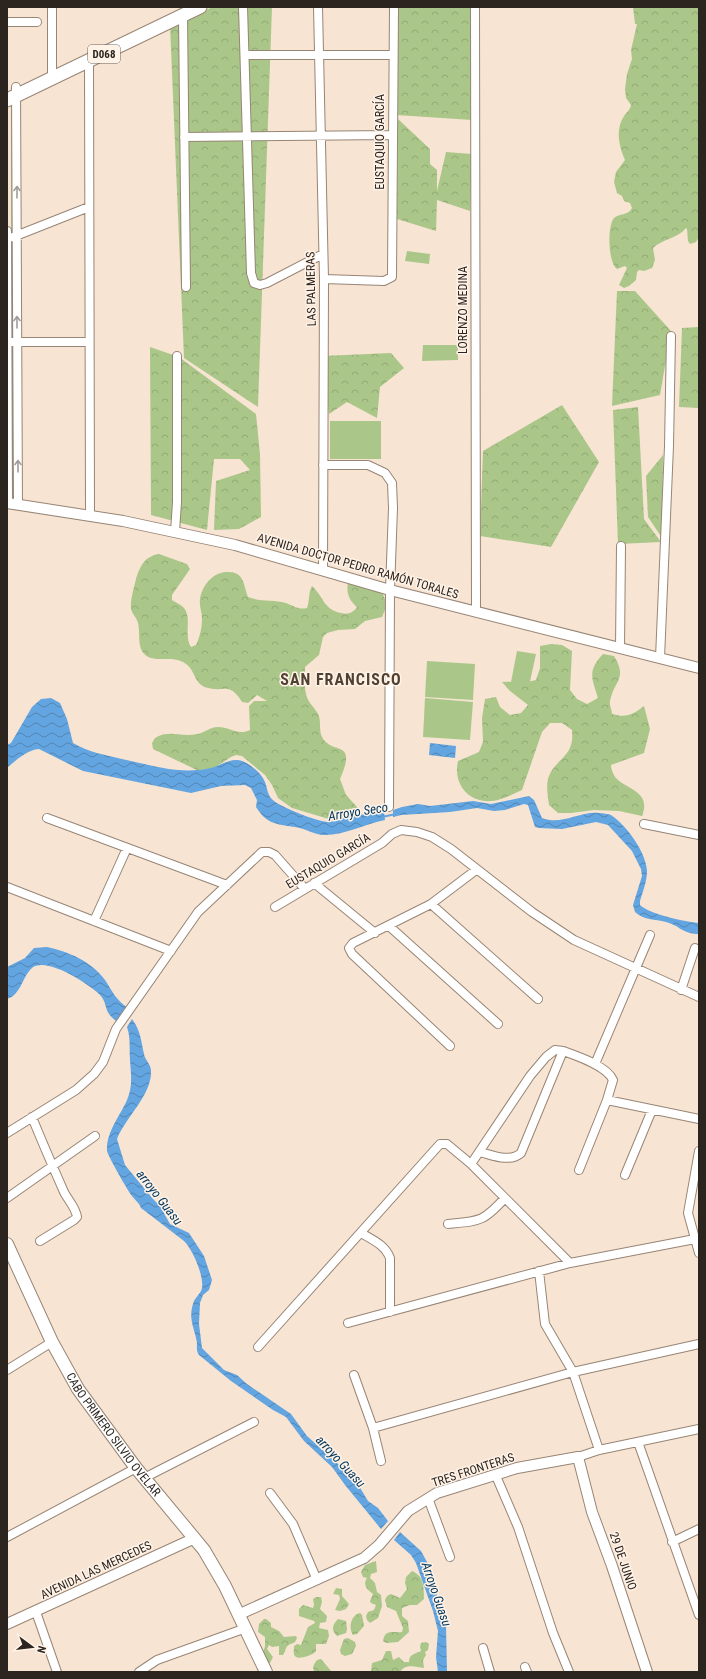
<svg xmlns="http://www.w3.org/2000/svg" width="706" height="1679" font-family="'Roboto Condensed',sans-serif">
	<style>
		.grass { fill: url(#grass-dots) }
		.forest { fill: url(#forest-crowns) }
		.park { fill: #aac789 }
		.water { fill: url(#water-waves) }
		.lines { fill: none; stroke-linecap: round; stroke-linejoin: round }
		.stream { stroke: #63a5e0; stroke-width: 2 }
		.minor-casing { stroke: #978575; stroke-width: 10 }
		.tertiary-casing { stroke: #978575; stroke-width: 12 }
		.secondary-casing { stroke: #978575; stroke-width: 14 }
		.primary-casing { stroke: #978575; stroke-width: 15 }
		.minor { stroke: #fff; stroke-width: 8 }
		.tertiary { stroke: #fff; stroke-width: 10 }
		.secondary { stroke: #fff; stroke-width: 12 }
		.primary { stroke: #fff; stroke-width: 13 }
		.oneway { stroke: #a09c9a }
		.labels { text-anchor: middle; stroke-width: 3; stroke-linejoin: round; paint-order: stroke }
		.shield { fill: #fff3e8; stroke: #6b625b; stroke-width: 1 }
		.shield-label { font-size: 11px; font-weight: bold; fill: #2c241e }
		.street-label { font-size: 12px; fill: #2c241e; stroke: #fff3e8 }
		.water-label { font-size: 13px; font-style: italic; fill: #053a60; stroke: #fff3e8 }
		.district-label { font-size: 16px; font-weight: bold; letter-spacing: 1px; fill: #514133; stroke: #fff3e8 }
	</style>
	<defs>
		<pattern id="grass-dots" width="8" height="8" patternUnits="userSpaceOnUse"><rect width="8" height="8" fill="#aac789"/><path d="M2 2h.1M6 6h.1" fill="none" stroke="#92ab76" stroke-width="1.8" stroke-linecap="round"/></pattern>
		<pattern id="forest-crowns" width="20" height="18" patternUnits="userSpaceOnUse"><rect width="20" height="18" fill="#aac789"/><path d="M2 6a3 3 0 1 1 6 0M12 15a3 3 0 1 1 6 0" fill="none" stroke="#92ab76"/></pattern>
		<pattern id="water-waves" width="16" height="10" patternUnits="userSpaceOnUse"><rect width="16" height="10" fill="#63a5e0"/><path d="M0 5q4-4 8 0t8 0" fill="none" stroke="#5286b5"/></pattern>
	</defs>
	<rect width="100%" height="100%" fill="#f8e4d3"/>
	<path class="grass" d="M11,106H13L12,230L11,228Z
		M13,243L14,335L13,336L11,335V245Z
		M12,347L13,348V497L12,495Z"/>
	<path class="forest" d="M213,7H272L258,407L184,358L170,25Z
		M398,7H471L472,120L396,115Z
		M633,7H699V237L696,242L690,244L688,241L687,229L686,228C677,239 662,239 653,248L655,260L652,268L644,271L639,270L637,272L636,280L629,286L624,288L619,285L627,268L625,266L617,269C608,263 607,226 614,218C619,213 628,216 632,208L630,203L624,201L622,196L617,193L614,182L616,172L625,160C619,146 615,130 624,116C627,112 630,110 631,105L626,98L625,89L627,74L632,59L631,50L637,24H635Z
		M398,119L430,149V164L437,170V191L446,152L472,154L470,211L437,200L436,231L397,219Z
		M617,291H635L671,331L660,395L612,406Z
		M699,327V408L679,407L682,328Z
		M150,347L179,357L256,414L260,454L261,517L239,529L214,530L216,481L250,470L240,459H214L207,530L151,515Z
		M391,353L404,368L380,387L377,418L347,402L329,414L322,356Z
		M562,405L599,462L551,547L480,536L483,451Z
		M638,407L644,519L661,542L618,544L613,410Z
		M663,455L662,538L648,517L646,476Z
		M159,554L187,564L190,569L172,595V600C175,602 180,604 183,607C193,617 183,635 191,647L196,645C200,636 202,628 202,618C202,612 199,606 200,599C202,586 212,573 226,572C244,571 243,583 248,597C260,602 273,599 286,603C294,606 299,610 307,608C310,600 308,593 312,586C324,597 323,609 341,613C348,615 353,613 357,607C349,600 346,593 348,582L363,581L383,594L387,605L382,617L365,621L355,629L338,630L327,633L323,637L319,655L305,667C305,678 303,693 310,703C313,707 317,711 319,716C321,723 319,731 322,737C332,756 358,738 340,779L346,795L358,808L360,820H332L292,808L278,798L272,785L265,775L242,756L236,755L231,757L205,774L153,749L152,743L155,738C169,729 183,738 197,734C205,733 209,727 218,727C230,727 238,736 250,730L249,706L254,701H267L257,695L248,703L242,702C228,680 224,694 205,687C194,683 195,670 186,664C175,656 162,661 151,658C135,653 141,634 138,623C137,618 132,614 131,609C130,600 134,588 136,579C140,566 145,556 159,554Z
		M551,644L562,645L572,651L570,690L577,699L587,704L598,698C592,678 587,671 603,654L614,656C628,679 614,680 610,701C609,705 612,710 612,714C627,718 632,715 644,706L650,729L644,753L611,765C611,768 612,772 614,775C621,789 653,789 642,816L619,811L594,810L571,813H558L549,805C548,797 546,787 548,779C554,758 575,759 572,730L562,723H550L542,732L522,790C515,793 508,797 501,799C474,808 452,788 458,761L479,752L483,742L482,718L485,699L496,697L500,707L510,715L521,713L528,705L510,691L502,682C514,681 525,683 536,680L540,668V646Z
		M376,1561L377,1572L371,1574L370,1578L375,1583L377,1592L381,1595L382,1606L378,1618L370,1623L367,1620L366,1616L368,1612L374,1610L376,1605L371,1603L370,1601L373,1594C368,1590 362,1586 367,1578L363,1577L361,1572L365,1565Z
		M412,1571C424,1576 424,1587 424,1599L417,1605H410L402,1608V1616L408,1621L409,1632L398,1642L386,1643L383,1641C385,1629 392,1633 402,1632L403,1628L396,1611L387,1607L385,1600L387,1596L391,1594L400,1598L407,1589L405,1583L406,1577Z
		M336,1588L342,1589V1596L349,1604L346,1609L340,1611L335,1610L340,1599L339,1595L333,1594Z
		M316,1597H321L322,1602L320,1609L327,1616L326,1622L320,1623L319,1628L328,1630L329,1636L326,1644H316C316,1646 316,1649 316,1651C315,1654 298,1661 295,1656C293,1654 294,1650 294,1646L297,1644L301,1645L308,1627L315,1623L314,1621L299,1616V1609L303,1605L313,1608L314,1605L313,1599Z
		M360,1613L362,1615L364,1626L357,1634L353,1635C348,1628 351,1615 360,1613Z
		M264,1619H266L271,1623V1627L279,1631L284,1637L296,1636L297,1638L295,1642C292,1644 288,1644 286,1648C285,1651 285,1652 283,1655H279V1646L272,1647L269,1645L267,1649L273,1657L270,1663H267L263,1653L265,1646V1637L258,1632L259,1624Z
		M338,1619L346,1621L347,1629L346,1633L337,1636C331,1630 332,1625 338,1619Z
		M348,1638L355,1642L356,1646L352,1654L345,1656L341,1654L340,1650L344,1639Z
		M426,1642L429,1644L428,1650L425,1652L426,1655L423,1660L424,1668C416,1667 405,1663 400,1672H371L372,1663L382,1660L386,1651H391L393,1660L399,1657L404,1662H409C409,1654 415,1654 421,1651L420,1647L421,1643Z
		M321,1659L332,1672H314L313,1667C315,1663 316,1659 321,1659Z"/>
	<path class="park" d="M407,251L430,254L429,264L405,261Z
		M423,345H458V360L422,361Z
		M330,421H381V459H330Z
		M517,651L536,654L529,686L511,682Z
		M427,661L475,664L473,700L425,697Z
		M425,698L473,702L470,740L423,737Z"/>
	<path class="water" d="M51,698L60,703L67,719L73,743C88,752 105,755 122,759C150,765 178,774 206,769C217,768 227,759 238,760C247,761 260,772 264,780C268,787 266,795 274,801C281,807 318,822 328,822C335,822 344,817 351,816C362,814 374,814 384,812L385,820C365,824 345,835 325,835C314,835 305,828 295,827C275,824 267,824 256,807L257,800L251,788L245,785L221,786L191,793L83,771L39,749C27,750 16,760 7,768V745L11,743L32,707L41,699Z
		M430,743L456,746L455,758L429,755Z
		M529,796L534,800L542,818C562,826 579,811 599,813C603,813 608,814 611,815C627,826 646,852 647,871C647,881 643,891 640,901V905C649,914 686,922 699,923V934C682,934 679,925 666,922C655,919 643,920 635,912L633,905L642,876L641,869L632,851L608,825L596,822L562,829L539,828L535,827L528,805L524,804L505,810L494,811L477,808L450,812L401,815L393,817V810L402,807L418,804L430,806L473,801L491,804Z
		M47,947C69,952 91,961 105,980C113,992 115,999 128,1008L118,1023C115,1020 111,1017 109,1014C105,1008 106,1001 100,995C89,984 46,956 32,968C22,977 21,995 7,999V967L25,958L34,948Z
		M132,1019C141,1031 141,1041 144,1054C145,1060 151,1064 151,1071C152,1095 125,1118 117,1139L125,1165L153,1199L160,1206L170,1224L189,1233L204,1256L212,1280L209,1290L203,1295L200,1303L199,1324L202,1348L224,1370L237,1375L247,1384L291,1414L307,1436L338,1464L359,1486L368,1501L378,1508L388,1521L381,1529L345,1485L332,1467L304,1441L286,1417L273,1410L231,1381L199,1355C196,1350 197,1348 197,1343C195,1329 188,1320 193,1304C194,1298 201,1294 202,1288C204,1276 193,1250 184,1241L141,1208C139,1203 136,1201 132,1196C128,1191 108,1156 107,1151C106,1132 120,1116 127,1100C133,1086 131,1075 130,1060C129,1049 131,1038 127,1027Z
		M400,1532L421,1551L427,1562L446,1625L447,1672H438L436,1657L438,1631L433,1611L416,1563L411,1555L394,1540Z"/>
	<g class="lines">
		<path class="stream" d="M382,817L396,814"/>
		<defs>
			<path id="minor" d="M243,7L251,273L254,283L260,285L267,283L323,254
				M318,7L324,279L323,571
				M475,7L476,612
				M183,15L186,287
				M7,22H37
				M245,55H393
				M89,61L90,516
				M52,79V7
				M16,87L18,505
				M184,137L391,135
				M7,231L8,503
				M13,237L89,207
				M324,279L384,281L392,277L394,7
				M12,342H89
				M323,465H368L385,473L392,483L393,508L390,590L389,807
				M175,532L177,502V356
				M620,648L621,546
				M660,658L669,446L671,336
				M47,818L227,885
				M644,824L699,835
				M314,883L375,933
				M7,887L171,951
				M431,904L538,999
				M275,907L382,843L392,834L401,830L417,832L432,837L451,849L532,912L574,940L699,997
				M94,921L127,848
				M389,926L498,1024
				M681,990L695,948
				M450,1046L352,954L349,948L353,943L431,904L476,870
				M595,1064L650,935
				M607,1100L699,1119
				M32,1117C42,1142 53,1167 64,1192C68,1200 76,1208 77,1217L74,1220L40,1241
				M7,1133L76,1090L94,1074L103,1062L116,1029L198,912L262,852H269L275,855L305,889
				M699,1151L688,1213L699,1253
				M480,1152C492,1155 510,1163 521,1153L563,1051C577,1056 607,1066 613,1080L607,1100L579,1170
				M471,1164L530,1076L546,1057L555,1050L563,1051
				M625,1175L652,1110
				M7,1198L95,1136
				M448,1224C480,1221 483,1222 505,1198
				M361,1233C373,1240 385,1245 390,1258V1312
				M539,1271L545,1324L573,1372L599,1450
				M348,1323L570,1263
				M258,1347L440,1144H447L471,1164L570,1263L695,1239
				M7,1370L52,1342
				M354,1375L373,1428L381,1461
				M373,1428L573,1372L699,1344
				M638,1442L699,1615
				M578,1457L599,1450L699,1429
				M496,1476L518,1527L553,1633L569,1672
				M144,1478L254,1422
				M270,1493L293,1524L317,1580
				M428,1498L450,1557
				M7,1537L136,1468
				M672,1542L699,1529
				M36,1612L57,1672
				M483,1648L490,1672
				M525,1667L527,1672
				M139,1672L157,1660L246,1628"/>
			<path id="tertiary" d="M7,503L123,521L235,545L390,590L699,668
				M240,1614L364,1558L379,1545L408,1511L437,1493L517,1468L578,1457L592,1512L612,1566L647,1672
				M7,1624L195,1538"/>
			<g id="secondary">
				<path id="s1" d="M7,1244L52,1342L78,1389L136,1468L204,1550L225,1586L266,1672"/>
			</g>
			<path id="primary" d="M7,100L200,7"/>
		</defs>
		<use href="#minor" class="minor-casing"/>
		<use href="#tertiary" class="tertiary-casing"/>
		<use href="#secondary" class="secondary-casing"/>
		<use href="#primary" class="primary-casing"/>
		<use href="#minor" class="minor"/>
		<use href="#tertiary" class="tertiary"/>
		<use href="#secondary" class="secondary"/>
		<use href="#primary" class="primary"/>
	</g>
	<defs><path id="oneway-shaft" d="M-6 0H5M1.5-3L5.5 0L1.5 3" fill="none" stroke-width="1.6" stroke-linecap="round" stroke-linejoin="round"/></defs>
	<g class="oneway">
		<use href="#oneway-shaft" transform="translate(17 192) rotate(-90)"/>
		<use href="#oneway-shaft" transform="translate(17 322) rotate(-90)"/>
		<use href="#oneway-shaft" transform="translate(18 466) rotate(-90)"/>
	</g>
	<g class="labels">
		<rect class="shield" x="88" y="45" width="32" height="18" rx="3"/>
		<g class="shield-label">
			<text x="104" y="58">D068</text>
		</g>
		<g class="street-label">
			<text transform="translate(380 142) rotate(-90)" y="4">EUSTAQUIO GARCÍA</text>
			<text transform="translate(311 289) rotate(-91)" y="4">LAS PALMERAS</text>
			<text transform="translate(463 310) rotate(-90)" y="4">LORENZO MEDINA</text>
			<text transform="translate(358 566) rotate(16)" y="4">AVENIDA DOCTOR PEDRO RAMÓN TORALES</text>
			<text transform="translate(328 861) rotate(-31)" y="4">EUSTAQUIO GARCÍA</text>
			<text dy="4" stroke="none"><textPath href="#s1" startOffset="219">CABO PRIMERO SILVIO OVELAR</textPath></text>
			<text transform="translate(473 1470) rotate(-18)" y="4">TRES FRONTERAS</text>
			<text transform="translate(623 1561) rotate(71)" y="4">29 DE JUNIO</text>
			<text transform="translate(96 1570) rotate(-25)" y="4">AVENIDA LAS MERCEDES</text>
		</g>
		<g class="water-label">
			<text transform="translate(358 811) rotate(-9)" y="5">Arroyo Seco</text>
			<text transform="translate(160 1197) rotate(52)" y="5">arroyo Guasu</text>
			<text transform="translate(341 1461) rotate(47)" y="5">arroyo Guasu</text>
			<text transform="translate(437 1594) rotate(71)" y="5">Arroyo Guasu</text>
		</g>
		<g class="district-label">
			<text x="341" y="685">SAN FRANCISCO</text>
		</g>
	</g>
	<rect width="706" height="1679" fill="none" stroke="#2c241e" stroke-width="16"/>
	<g transform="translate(32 1647) rotate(105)" stroke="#fff3e8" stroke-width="3" paint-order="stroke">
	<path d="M0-3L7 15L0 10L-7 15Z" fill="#2c241e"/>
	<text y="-6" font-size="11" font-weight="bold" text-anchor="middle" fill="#2c241e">N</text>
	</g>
</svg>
